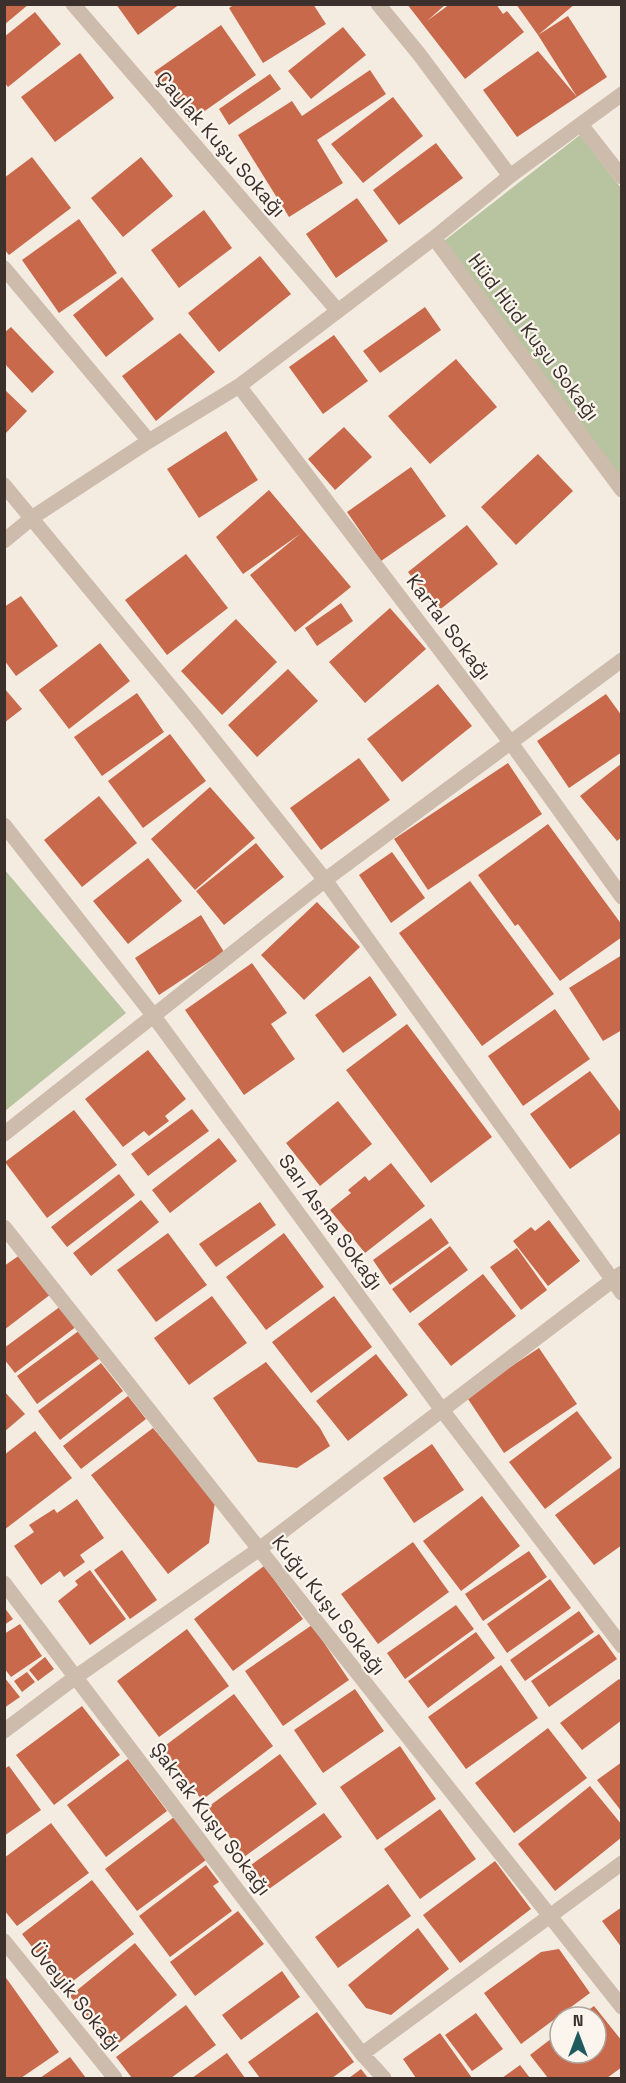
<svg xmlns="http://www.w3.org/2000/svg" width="626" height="2083" font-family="'Space Grotesk',sans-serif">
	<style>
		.green { fill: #b8c4a0 }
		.building { fill: #c8694b }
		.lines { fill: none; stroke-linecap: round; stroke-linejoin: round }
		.minor { stroke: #cdbbac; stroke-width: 15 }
		.tertiary { stroke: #cdbbac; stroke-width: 15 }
		.labels { text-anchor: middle; stroke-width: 4.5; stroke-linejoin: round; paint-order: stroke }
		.street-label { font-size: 20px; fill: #3b302b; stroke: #fbf5ee }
	</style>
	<rect width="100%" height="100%" fill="#f4ebe1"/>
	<path class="green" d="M580,135L621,188V474L618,476L444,241Z
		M4,869L126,1013L5,1111H4Z"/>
	<path class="building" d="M4,4H29L4,25Z
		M116,4H180L138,35Z
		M235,4H313L326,24L263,63L229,8Z
		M407,4H446L427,21L450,4H496L503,14L507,11L524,32L465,79Z
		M516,4H575L538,35Z
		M35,12L61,44L8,87L4,82V37Z
		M568,16L607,77L577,97L538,35Z
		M221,25L256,75L189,122L154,72Z
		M343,27L366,55L311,99L288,71Z
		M538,51L577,97L517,137L483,90Z
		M80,53L114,98L55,142L21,97Z
		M370,70L386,94L317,140L343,183L289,217L238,135L292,101L302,116Z
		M270,74L281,89L229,125L219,109Z
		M393,97L423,136L363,183L331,144Z
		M436,143L463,178L399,225L373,190Z
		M32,157L71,208L9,255L4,249V178Z
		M141,157L173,196L123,237L91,198Z
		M357,198L388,241L336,278L306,234Z
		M204,210L232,248L179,288L151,250Z
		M79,219L117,273L59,313L22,260Z
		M260,256L291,294L219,352L188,313Z
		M122,277L154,319L106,357L73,315Z
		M425,307L441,330L380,373L363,351Z
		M11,327L54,372L32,393L4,363V333Z
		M180,333L215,372L156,421L122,376Z
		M334,335L368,381L323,414L289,367Z
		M456,359L497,407L430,464L388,416Z
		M4,389L27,411L4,435Z
		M344,427L372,457L335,490L308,459Z
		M226,431L258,480L199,518L167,469Z
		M538,454L573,491L516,545L481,507Z
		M411,467L446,516L381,561L347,512Z
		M269,490L351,587L295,632L250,575L300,534L243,574L216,537Z
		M467,525L498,564L438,611L408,572Z
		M186,554L228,608L167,655L125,600Z
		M21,596L58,646L16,676L4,660V607Z
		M341,603L353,621L317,646L305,628Z
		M390,608L426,649L365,703L329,662Z
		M236,619L277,662L222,715L181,671Z
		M100,643L130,681L69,729L39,690Z
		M288,669L318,701L257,757L228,725Z
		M438,684L472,726L402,782L367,739Z
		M4,688L22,709L4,723Z
		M137,693L164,732L102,776L74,737Z
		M606,694L622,716V752L569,788L537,741Z
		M170,734L206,781L143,828L108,781Z
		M359,758L390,800L321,850L290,808Z
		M508,763L542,814L428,890L394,839Z
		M622,763V837L617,841L580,796Z
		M210,787L255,838L195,890L151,839Z
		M99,796L137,843L82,887L44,840Z
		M548,824L622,925V937L560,981L518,924L515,926L478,875Z
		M256,843L284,877L224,925L196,891Z
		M392,852L425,898L391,923L359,875Z
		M148,858L182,901L128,944L93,901Z
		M470,881L554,994L482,1046L399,933Z
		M317,902L360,947L304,1000L261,955Z
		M201,915L224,952L159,995L135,958Z
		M622,955V1030L603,1041L569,988Z
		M252,963L287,1013L271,1024L295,1059L244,1095L185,1010Z
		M370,976L397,1015L343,1053L315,1015Z
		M555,1009L590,1059L523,1106L488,1056Z
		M407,1024L492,1137L431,1183L346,1070Z
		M148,1050L186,1099L165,1116L169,1121L149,1136L144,1131L123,1147L85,1099Z
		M590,1071L622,1114V1132L570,1169L530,1114Z
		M338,1101L372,1144L320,1186L286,1143Z
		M192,1109L209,1131L148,1176L131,1154Z
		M74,1110L117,1165L47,1218L5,1162Z
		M219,1138L237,1161L170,1213L152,1190Z
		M391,1163L425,1206L365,1253L330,1210L351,1193L348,1190L365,1176L369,1181Z
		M119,1174L135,1195L67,1247L51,1227Z
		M141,1200L159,1222L91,1276L73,1253Z
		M260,1202L276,1225L216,1267L199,1244Z
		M431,1218L449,1243L390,1285L373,1260Z
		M549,1220L580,1261L548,1286L513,1241L531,1227L535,1231Z
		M168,1233L207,1285L156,1322L117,1270Z
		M284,1233L324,1287L266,1330L226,1277Z
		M450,1246L468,1270L410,1313L392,1289Z
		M517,1248L547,1290L521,1310L490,1267Z
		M20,1255L51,1294L4,1330V1266Z
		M483,1274L516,1316L451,1366L418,1324Z
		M212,1296L247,1343L189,1385L154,1338Z
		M334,1296L372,1347L311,1393L272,1342Z
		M61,1306L77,1326L15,1373L4,1359V1348Z
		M80,1330L100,1358L37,1404L17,1376Z
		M539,1348L577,1404L504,1453L466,1396Z
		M376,1354L408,1395L348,1441L316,1401Z
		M266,1362L320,1428L330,1446L297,1468L258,1462L213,1398Z
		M101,1363L123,1391L60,1440L38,1411Z
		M4,1391L25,1414L4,1432Z
		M128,1396L146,1419L81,1469L63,1446Z
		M577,1411L612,1458L545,1509L509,1462Z
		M153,1428L215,1502L209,1543L168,1574L91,1475Z
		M35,1431L72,1478L4,1530V1455Z
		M432,1444L464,1490L414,1523L383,1478Z
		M622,1466V1545L594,1565L555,1515Z
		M482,1496L520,1546L461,1591L423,1541Z
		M77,1499L104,1538L80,1555L85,1562L64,1577L60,1571L41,1585L14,1546L34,1532L29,1525L54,1509L57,1513Z
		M413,1542L449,1592L378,1644L341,1594Z
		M122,1550L157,1600L130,1619L94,1570Z
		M529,1551L547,1577L483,1621L465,1594Z
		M264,1566L303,1619L233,1671L194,1619Z
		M90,1570L126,1619L90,1645L58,1601L78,1585L75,1581Z
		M550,1579L571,1608L507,1653L487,1624Z
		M456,1605L474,1629L405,1679L387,1653Z
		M4,1607L13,1619L4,1625Z
		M579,1611L594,1632L525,1681L510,1660Z
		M20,1624L42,1656L11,1677L4,1668V1634Z
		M312,1625L349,1680L283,1726L245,1671Z
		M187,1629L229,1686L159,1737L117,1681Z
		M476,1632L495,1658L428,1708L408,1681Z
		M599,1634L617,1659L549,1707L531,1681Z
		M45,1657L54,1669L38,1681L29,1670Z
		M501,1665L538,1718L466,1769L428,1717Z
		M27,1672L35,1682L22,1692L14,1681Z
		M4,1677L20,1697L4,1708Z
		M619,1679L622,1682V1720L582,1750L560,1723Z
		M355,1689L384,1731L323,1773L294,1730Z
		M234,1694L273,1746L202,1800L162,1748Z
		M82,1706L120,1755L54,1805L16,1755Z
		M548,1728L587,1778L514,1833L475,1783Z
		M400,1746L436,1799L377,1840L340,1787Z
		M280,1754L317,1804L244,1857L208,1807Z
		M128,1759L167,1811L106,1857L67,1805Z
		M622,1762V1812L597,1780Z
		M9,1766L41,1810L4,1836V1769Z
		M590,1786L622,1825V1837L555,1891L518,1844Z
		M440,1809L476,1859L420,1899L384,1849Z
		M324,1813L342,1837L269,1889L251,1865Z
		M174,1817L206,1860L137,1911L105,1869Z
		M51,1823L89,1873L17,1926L4,1910V1858Z
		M495,1861L531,1909L460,1963L423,1915Z
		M206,1865L219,1882L213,1886L232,1911L170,1957L139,1916Z
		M92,1880L134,1934L64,1988L22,1934Z
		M388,1884L411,1916L338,1968L315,1937Z
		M622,1907V1948L602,1921Z
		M238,1911L264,1944L195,1996L170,1962Z
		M418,1928L449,1969L391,2015L366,2008L348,1985Z
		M135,1943L177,1995L113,2048L70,1996Z
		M559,1949L590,1993L521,2044L484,1993L541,1952Z
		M282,1971L300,1997L241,2040L222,2015Z
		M4,1975L59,2052L21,2078H4Z
		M186,2005L216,2045L171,2078H132L116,2057Z
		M594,2006L622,2041V2067L607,2078H548L530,2055L560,2032V2053H596V2017H579Z
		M317,2012L354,2062L332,2078H260L248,2062Z
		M476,2013L503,2049L472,2071L445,2035Z
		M440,2033L472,2078H416L403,2059Z
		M227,2053L245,2078H192Z
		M70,2057L86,2078H40Z
		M520,2065L530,2078H502Z
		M361,2069L368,2078H349Z"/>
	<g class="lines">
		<path class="minor" d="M73,4L338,311
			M378,4L419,54L510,176
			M582,126L622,177
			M434,238L622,490
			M4,268L149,441
			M239,386L511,743L622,897
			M4,485L194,715L325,880L622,1293
			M4,541L33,517L149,441L239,386L434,238L510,176L622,94
			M4,825L153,1015L442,1410L622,1646
			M4,1227L622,2007
			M4,1583L362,2054L384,2078
			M4,1731L77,1676L258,1550L622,1273
			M4,1941L115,2078
			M362,2054L622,1863"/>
		<path class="tertiary" d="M4,1134L325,880L622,660"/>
	</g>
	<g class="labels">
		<g class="street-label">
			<text transform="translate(221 144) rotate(49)" y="7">Çaylak Kuşu Sokağı</text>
			<text transform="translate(534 337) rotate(53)" y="7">Hüd Hüd Kuşu Sokağı</text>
			<text transform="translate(449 627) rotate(53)" y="7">Kartal Sokağı</text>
			<text transform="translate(331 1222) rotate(54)" y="7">Sarı Asma Sokağı</text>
			<text transform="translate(329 1605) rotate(52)" y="7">Kuğu Kuşu Sokağı</text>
			<text transform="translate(211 1819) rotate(53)" y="7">Şakrak Kuşu Sokağı</text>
			<text transform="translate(76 1997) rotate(51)" y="7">Üveyik Sokağı</text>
		</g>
	</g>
	<rect width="626" height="2083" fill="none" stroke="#3b302b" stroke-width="12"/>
	<g transform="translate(578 2035)"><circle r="28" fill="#fbf5ee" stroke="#aea6a0" stroke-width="1.5"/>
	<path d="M0-4.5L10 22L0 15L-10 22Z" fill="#1f5a5e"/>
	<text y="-9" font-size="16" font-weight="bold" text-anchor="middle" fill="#3b302b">N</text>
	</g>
</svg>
